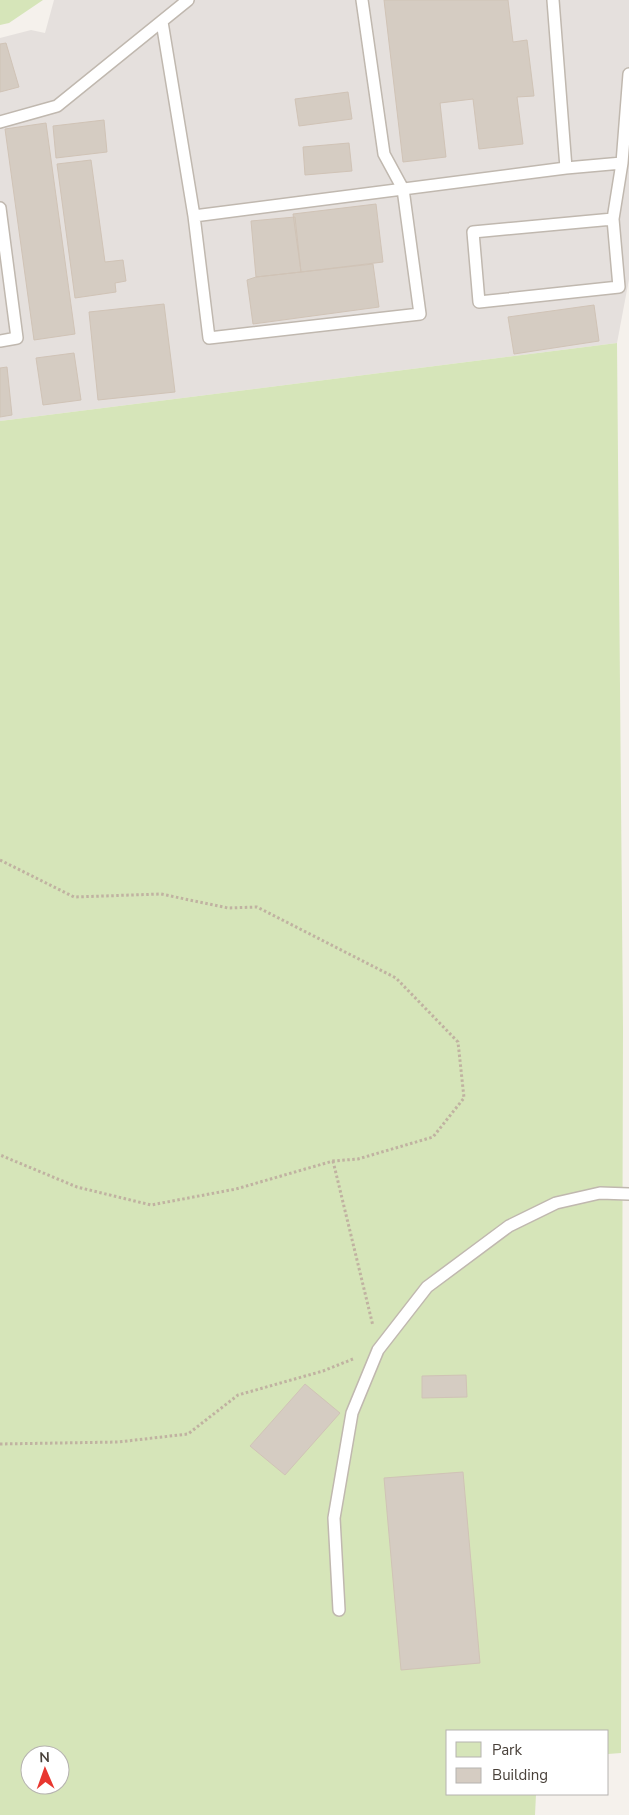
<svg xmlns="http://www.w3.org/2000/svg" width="629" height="1815" font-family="'Nunito Sans',sans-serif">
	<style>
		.industrial { fill: #e5e0dd }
		.green { fill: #d6e5b9; fill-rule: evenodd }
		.building { fill: #d5ccc2; stroke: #d0c3b6 }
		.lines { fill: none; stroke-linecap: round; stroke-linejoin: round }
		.lane-casing { stroke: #c0b8af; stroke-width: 14 }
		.path { stroke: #c0b2a1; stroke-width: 3; stroke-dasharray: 2.5 2.5; stroke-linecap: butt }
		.lane { stroke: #fff; stroke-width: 11 }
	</style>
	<rect width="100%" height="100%" fill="#f5f1ec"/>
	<path class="industrial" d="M54,0H629V279L617,343L0,421V38L31,30L45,33Z"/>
	<path class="green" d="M0,0H43L9,23L0,25Z
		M617,343L623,1028L621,1753L608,1754V1731H448V1794H536L535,1815H0V421ZM30,1755H60V1785H30Z"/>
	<path class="building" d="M384,0H508L513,42L527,40L534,96L517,97L523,144L479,149L473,99L440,103L446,157L403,162Z
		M6,43L19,87L0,92V44Z
		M348,92L352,119L299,126L295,99Z
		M104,120L107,152L56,158L53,126Z
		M46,123L75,334L34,340L5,129Z
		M349,143L352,171L305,175L303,147Z
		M91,160L105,262L123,260L126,281L115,283L116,292L75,298L57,164Z
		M376,204L383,262L301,272L293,214Z
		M295,217L301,272L256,277L251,221Z
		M373,264L379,307L253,324L247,280L256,277Z
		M164,304L175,392L98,400L89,312Z
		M594,305L599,341L514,354L508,317Z
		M74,353L81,400L43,405L36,358Z
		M7,367L12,415L0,417V368Z
		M466,1375L467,1397L422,1398V1376Z
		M305,1384L340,1413L285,1475L250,1446Z
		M463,1472L480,1663L401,1670L384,1478Z"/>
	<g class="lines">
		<defs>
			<path id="lane" d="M553,0L566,168L622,163
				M162,22L194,216L566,168
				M0,122L57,106L188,0
				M0,208L17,338L0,341
				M194,216L209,338L420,314L403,189L384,154L362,0
				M613,219L473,232L479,302L619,287L613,219L622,163L629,74
				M339,1610L334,1518L352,1413L378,1350L427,1287L509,1226L556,1203L600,1193L629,1194"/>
		</defs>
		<use href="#lane" class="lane-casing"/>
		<path class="path" d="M0,860L74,897L161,894L228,908L257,907L396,978L458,1042L464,1098L433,1137L358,1159L333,1161L236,1189L151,1205L77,1187L0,1155
			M333,1161L373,1326
			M0,1444L118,1442L188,1434L238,1395L323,1371L353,1359"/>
		<use href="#lane" class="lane"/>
	</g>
	<rect x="446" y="1730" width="162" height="65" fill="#ffffff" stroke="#b6b3b0"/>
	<rect x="456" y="1742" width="25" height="15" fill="#d6e5b9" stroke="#b6b3b0"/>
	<text x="492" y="1755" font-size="15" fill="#49413a">Park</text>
	<rect x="456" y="1768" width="25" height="15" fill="#d5ccc2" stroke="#b6b3b0"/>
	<text x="492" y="1780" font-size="15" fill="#49413a">Building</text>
	<g transform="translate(45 1770) rotate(358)"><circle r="24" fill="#ffffff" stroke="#b6b3b0"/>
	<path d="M0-4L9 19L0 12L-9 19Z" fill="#e8362f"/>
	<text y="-8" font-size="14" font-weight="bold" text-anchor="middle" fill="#49413a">N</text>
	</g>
</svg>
